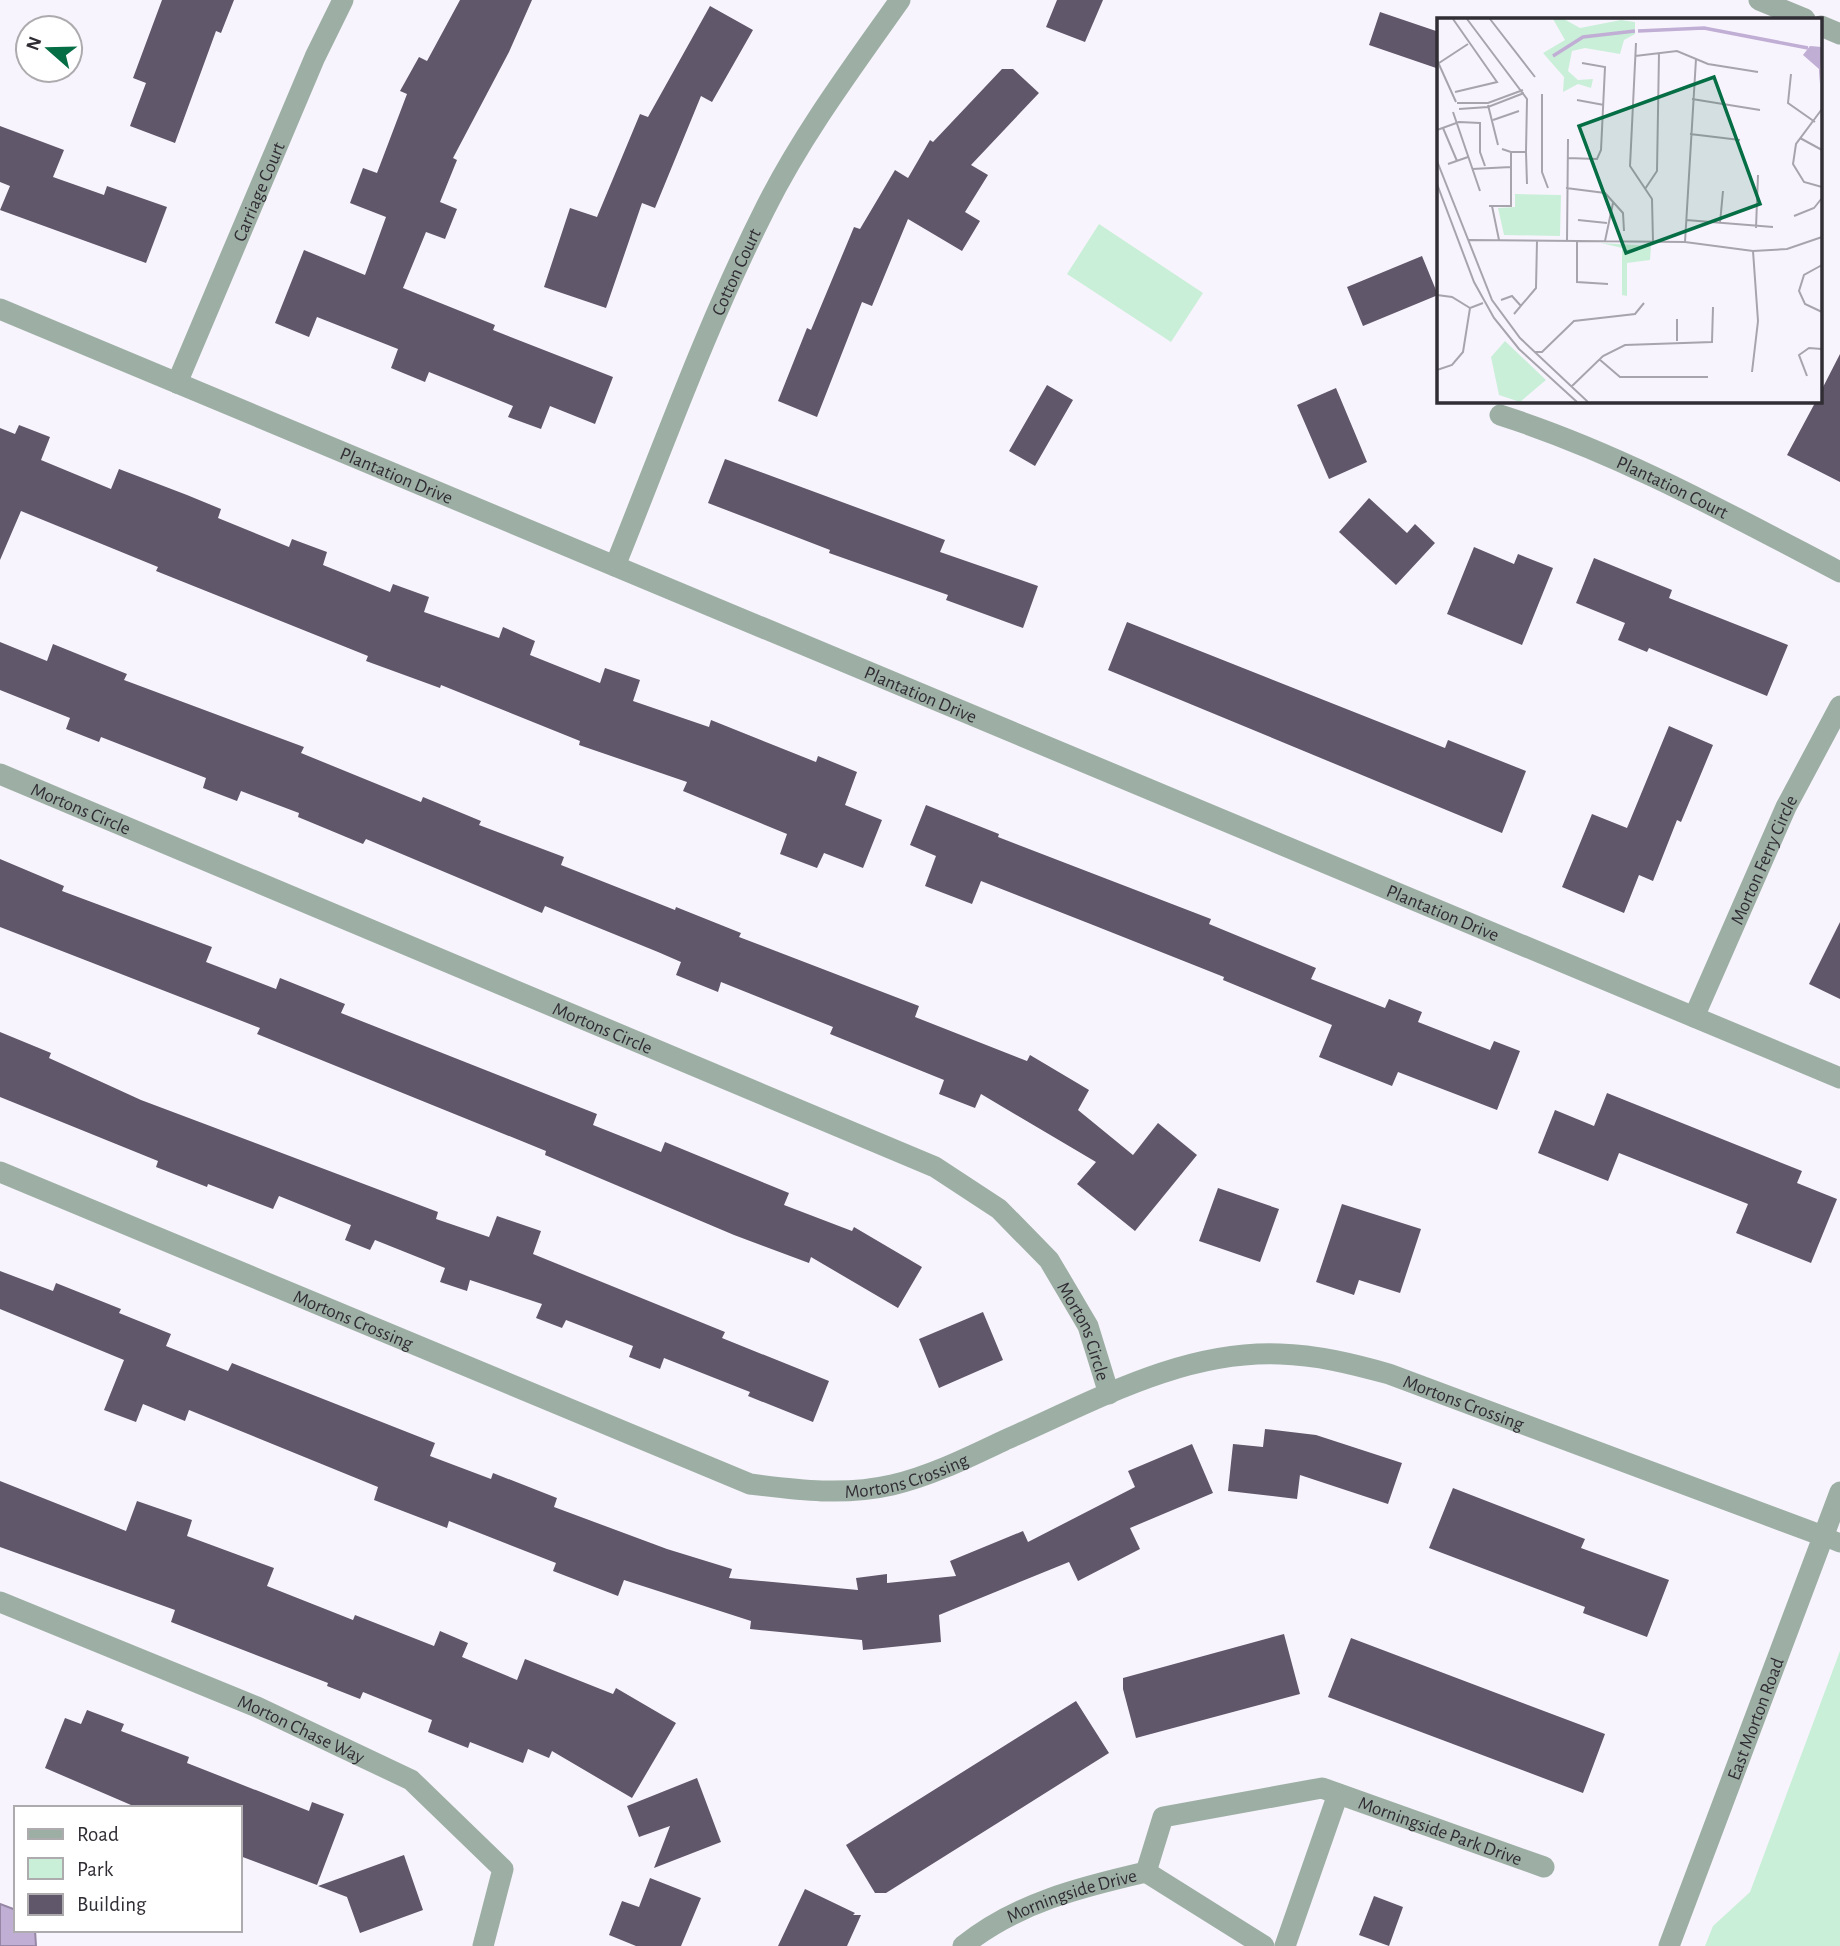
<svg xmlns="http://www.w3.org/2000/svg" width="1840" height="1946" font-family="'Alegreya Sans',sans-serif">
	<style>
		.green { fill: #caefd8 }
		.water { fill: #c1aed5; stroke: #9687a5; stroke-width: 2 }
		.building { fill: #60576a }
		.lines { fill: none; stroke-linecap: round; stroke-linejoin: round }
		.lane { stroke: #9dafa4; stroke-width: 19 }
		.street { stroke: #9dafa4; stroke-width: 21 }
		.labels { text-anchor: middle; stroke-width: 7; stroke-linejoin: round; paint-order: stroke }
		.street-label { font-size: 19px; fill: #312d35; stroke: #fff }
		.inset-river { fill: none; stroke: #c1aed5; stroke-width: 3.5 }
		.inset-road { fill: none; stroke: #a8a4ad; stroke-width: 2 }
		.view { fill: #056e45; fill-opacity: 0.15; stroke: #056e45; stroke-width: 3.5 }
		.inset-edge { fill: none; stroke: #312d35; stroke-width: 3.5 }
	</style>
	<rect width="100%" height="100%" fill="#f8f4fd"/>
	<path class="green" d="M1099,224L1203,293L1171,342L1067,274Z
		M1840,1651V1946H1705L1713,1926L1750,1892Z"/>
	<path class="water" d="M0,1904L16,1910V1930H35L36,1946H0Z"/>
	<path class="building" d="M162,0H234L221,33L216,31L175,143L130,126L146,83L133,78Z
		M460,0H532L509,52L453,158L457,160L440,202L457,209L445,239L426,232L403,288L495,325L493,330L613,377L595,424L550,406L541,429L508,417L513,406L429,372L425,382L391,368L398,349L317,317L309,337L275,323L304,250L365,275L386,217L350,203L363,168L377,173L407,94L400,91L419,57L427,61Z
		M1057,0H1103L1085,42L1046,27Z
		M710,6L753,30L712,102L701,96L655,208L642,203L606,308L544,287L570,208L597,217L640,114L648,117Z
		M1380,12L1439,32V69L1369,45Z
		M1002,69H1013L1039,93L971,165L988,175L965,212L980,221L962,251L908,219L872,306L862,302L817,417L778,401L807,328L811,330L854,227L860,229L895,170L908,178L930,140L933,142Z
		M0,126L64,150L53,177L104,195L107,186L167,207L146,263L0,210L10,186L0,182Z
		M1422,256L1438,295L1363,326L1347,287Z
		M1840,354V482L1787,455L1816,401H1821V391Z
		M1047,385L1073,400L1035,466L1009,451Z
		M1336,388L1367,462L1329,479L1297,405Z
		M19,425L50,437L41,460L111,489L119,469L187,495L221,509L218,518L289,547L292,539L327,552L323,565L390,592L393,584L429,597L424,612L499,638L503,627L535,641L530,655L600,683L605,668L640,680L633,701L709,727L711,720L816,762L818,756L857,772L845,805L882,820L863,868L824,853L817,868L780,854L787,834L683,791L687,782L579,745L580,741L441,685L440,688L366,661L368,656L156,571L158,567L21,511L0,560V428L15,434Z
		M725,459L945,540L940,552L1038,586L1023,628L946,600L948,595L829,553L830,550L708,503Z
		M1369,498L1407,533L1415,524L1435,543L1396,585L1339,532Z
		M1474,547L1514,564L1518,554L1553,568L1522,645L1447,614Z
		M1594,558L1672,590L1669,598L1788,645L1767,696L1649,648L1647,652L1618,640L1625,623L1576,603Z
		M1127,622L1445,748L1448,740L1526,771L1502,833L1108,670Z
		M0,642L47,661L53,644L127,674L124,680L304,747L301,753L421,802L423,797L481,821L479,825L564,857L561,865L675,910L676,907L741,933L739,937L919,1006L915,1017L1027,1061L1030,1055L1089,1090L1078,1110L1133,1155L1158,1123L1197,1155L1135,1231L1077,1184L1096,1162L981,1094L975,1108L939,1094L944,1080L830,1034L833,1027L721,982L718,992L676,975L681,962L658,952L545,906L542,913L366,839L363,844L298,817L299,813L241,791L237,801L203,788L206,778L101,737L99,742L66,729L70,718L0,690Z
		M1669,726L1713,745L1681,822L1677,820L1653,881L1639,875L1624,913L1562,887L1592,814L1627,828Z
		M926,805L999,834L998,837L1211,919L1209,924L1316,968L1311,979L1385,1008L1389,999L1422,1012L1418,1022L1490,1050L1494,1041L1520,1051L1497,1110L1398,1072L1392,1086L1319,1057L1332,1025L1223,980L1224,977L1093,925L981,881L972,904L925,886L936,856L910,845Z
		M0,859L64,886L62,891L212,947L206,962L276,989L280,978L345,1004L341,1013L597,1114L593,1125L661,1152L665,1142L789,1193L784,1205L852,1231L854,1227L922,1267L898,1308L811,1257L809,1263L734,1235L545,1155L546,1151L257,1034L260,1028L0,927Z
		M1840,922V999L1809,984Z
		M0,1032L51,1053L49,1058L141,1100L438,1212L436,1219L489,1237L497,1216L541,1231L533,1254L725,1332L722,1338L829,1381L813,1422L748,1396L750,1392L664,1358L660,1369L629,1357L633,1346L566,1320L562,1328L536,1318L542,1304L470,1280L467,1291L440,1282L445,1268L375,1240L370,1250L345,1240L351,1225L279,1196L273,1209L208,1184L207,1187L156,1167L158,1161L0,1097Z
		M1607,1093L1802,1171L1797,1183L1837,1199L1811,1263L1736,1233L1748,1204L1619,1153L1608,1181L1538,1153L1555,1110L1594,1126Z
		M1218,1188L1279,1209L1260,1262L1199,1241Z
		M1342,1204L1421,1229L1400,1293L1359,1280L1354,1295L1316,1282Z
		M0,1271L53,1291L56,1283L121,1309L119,1313L171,1334L166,1346L228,1371L232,1363L435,1443L430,1456L491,1479L493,1473L557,1498L554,1507L667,1549L732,1569L729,1578L858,1590L856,1578L887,1574V1583L956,1576L950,1561L1023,1531L1028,1542L1135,1487L1128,1471L1192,1444L1213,1493L1130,1528L1140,1549L1078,1581L1069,1562L939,1615L941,1642L863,1650L862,1640L750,1629L751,1621L624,1580L618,1596L553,1571L556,1563L449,1521L447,1528L374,1500L378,1487L189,1410L185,1421L143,1404L136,1422L104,1410L124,1360L0,1309Z
		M983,1312L1003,1360L939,1388L919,1339Z
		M1265,1429L1316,1435L1402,1463L1388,1504L1300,1475L1297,1499L1228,1491L1233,1444L1263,1447Z
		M0,1481L126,1531L137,1501L192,1520L187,1536L274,1568L267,1586L353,1620L355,1615L434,1646L440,1631L468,1643L462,1657L517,1680L525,1659L613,1694L616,1688L676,1723L632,1798L552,1751L549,1758L528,1749L523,1763L470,1742L468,1748L428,1732L432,1720L363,1692L360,1699L327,1686L328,1683L171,1622L175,1610L0,1547Z
		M1453,1488L1585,1539L1581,1548L1669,1580L1647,1637L1583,1613L1585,1607L1429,1548Z
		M1284,1634L1300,1694L1136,1738L1123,1689V1678Z
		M1351,1638L1605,1734L1583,1793L1328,1697Z
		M1076,1701L1109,1753L886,1893H875L846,1845Z
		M87,1710L124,1724L121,1731L189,1757L187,1763L309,1811L312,1802L344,1814L317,1885L240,1856V1808H138L45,1768L65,1718L81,1724Z
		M697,1778L721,1842L654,1868L670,1826L639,1837L627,1806Z
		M404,1855L423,1910L360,1933L347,1897L318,1886Z
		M650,1878L701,1898L681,1946H636L609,1935L622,1901L639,1907Z
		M805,1889L855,1913L853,1915H861L847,1946H778Z
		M1374,1896L1403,1907L1389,1946L1359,1935Z"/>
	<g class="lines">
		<path class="lane" d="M1823,1536L1840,1543"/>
		<g class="street">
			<path d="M1759,0L1805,19"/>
			<path d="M1821,26L1840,34"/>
			<path id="s1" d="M0,309L1840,1078"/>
			<path id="s2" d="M177,383L315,57L343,0"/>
			<path id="s3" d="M1500,415C1619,453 1729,514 1840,572"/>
			<path id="s4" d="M615,566C663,447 707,324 765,209C802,135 852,68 900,0"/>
			<path id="s5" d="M0,774L935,1167L999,1209L1049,1260L1088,1326L1109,1394"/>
			<path id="s6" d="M1694,1017L1786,807L1840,706"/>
			<path id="s7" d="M0,1172L750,1484C798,1490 844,1496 892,1485C931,1476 969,1457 1005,1440C1092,1402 1182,1350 1280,1354C1317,1355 1353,1364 1389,1374L1823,1536"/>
			<path id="s8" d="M0,1602L257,1707L411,1780L503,1869L483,1946"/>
			<path id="s9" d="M1146,1872L1163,1817L1322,1788L1544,1867"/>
			<path d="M1146,1872L1264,1946"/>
			<path id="s10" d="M963,1946C1016,1903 1081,1887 1146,1872"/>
			<path d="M1285,1946L1338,1794"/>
			<path id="s11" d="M1669,1946L1840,1492"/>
		</g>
	</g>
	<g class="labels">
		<g class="street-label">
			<text dy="7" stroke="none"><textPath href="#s2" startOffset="208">Carriage Court</textPath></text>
			<text dy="7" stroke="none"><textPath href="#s4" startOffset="318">Cotton Court</textPath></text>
			<text dy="7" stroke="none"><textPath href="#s1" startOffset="430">Plantation Drive</textPath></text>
			<text dy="7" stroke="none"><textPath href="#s3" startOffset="187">Plantation Court</textPath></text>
			<text dy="7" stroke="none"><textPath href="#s1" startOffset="998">Plantation Drive</textPath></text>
			<text dy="7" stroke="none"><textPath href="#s5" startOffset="88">Mortons Circle</textPath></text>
			<text dy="7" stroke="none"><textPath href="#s6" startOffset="172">Morton Ferry Circle</textPath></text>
			<text dy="7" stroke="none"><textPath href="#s1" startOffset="1564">Plantation Drive</textPath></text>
			<text dy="7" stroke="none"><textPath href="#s5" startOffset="654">Mortons Circle</textPath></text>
			<text dy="7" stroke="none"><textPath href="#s7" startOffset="383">Mortons Crossing</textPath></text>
			<text dy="7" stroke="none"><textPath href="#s5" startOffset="1242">Mortons Circle</textPath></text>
			<text dy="7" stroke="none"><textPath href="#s7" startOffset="1559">Mortons Crossing</textPath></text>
			<text dy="7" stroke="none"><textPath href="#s7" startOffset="971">Mortons Crossing</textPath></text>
			<text dy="7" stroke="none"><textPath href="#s11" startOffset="243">East Morton Road</textPath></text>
			<text dy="7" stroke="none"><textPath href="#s8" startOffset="327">Morton Chase Way</textPath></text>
			<text dy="7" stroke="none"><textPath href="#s9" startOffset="345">Morningside Park Drive</textPath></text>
			<text dy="7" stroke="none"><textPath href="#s10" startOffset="121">Morningside Drive</textPath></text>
		</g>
	</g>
	<g transform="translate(1437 18)">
		<rect width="385" height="385" fill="#f8f4fd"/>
		<path d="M116,1H127L143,10L184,2L198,4V16L187,22L183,36L148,30L135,33L131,53L141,62L156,61L154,70L141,66L126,74L127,59L106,35L128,22ZM78,176L124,177L123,218L67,217L61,190L78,189ZM164,225L214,228L213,242L190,245V278L185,277V230ZM68,323L109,362L83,384L62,377L54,339Z" fill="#caefd8"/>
		<path d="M373,28L385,29L382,66V51L366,37Z" fill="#c1aed5"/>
		<path class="inset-river" d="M201,13L267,10L371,30M116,38L146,19L198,13"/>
		<path class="inset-road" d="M16,1L60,64L18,74M30,1L90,81L89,134H74M53,1L98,59M199,25L193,148L215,181L216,224M198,38L240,33L271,46L321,54M0,42L19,84M2,45L31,26M354,56L351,85L378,104M105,76V154L111,170M255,81L323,92M140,82L167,87M20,85H51L86,72M51,87L61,127M22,91L51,89L87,75M385,91L359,126L356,146L367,164L385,169M16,94L43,173M56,102L82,93M6,110L20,143M0,112L22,104L43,105V134L48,148M253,116L303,122M363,120L385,132M89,134L90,166M130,140L160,141L164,132L168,49L145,45M0,143L55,282L83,320L151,384M11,146L31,139M35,151L74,149M0,166L37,264L57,300L82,331L140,384M129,170L168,175L186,195L187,213M208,171L220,153L222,35M52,188H74V134L65,131M55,188L62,222M357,198L377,190L385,180M141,202L170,205M249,202L336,209M283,205L286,173M319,210L321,157M32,222L248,224L316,233L350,231L385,219M130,223L131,121M140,223V264L171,266M168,223L176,185M248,224L259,41M385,247L367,257L362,273L368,286L385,294M0,277L15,279L33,290M64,282L75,278L84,288M77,296L99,270L100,223M240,301V323M98,334H105L137,303L198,296L207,285M162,341L183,359H271M0,352L15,347L26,334L33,290L46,285M315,354L321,303L316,233M370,358L362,337L372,330L385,331M134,369L166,338L188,327L275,324L276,289"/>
		<path class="view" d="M277,59L323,186L189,235L142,108Z"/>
		<rect width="385" height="385" class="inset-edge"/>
	</g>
	<rect x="14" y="1806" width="228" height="126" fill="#ffffff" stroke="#adabae" stroke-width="2"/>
	<rect x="28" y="1829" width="35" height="10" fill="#9dafa4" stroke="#adabae" stroke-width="2"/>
	<text x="77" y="1841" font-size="21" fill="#312d35">Road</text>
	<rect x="28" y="1858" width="35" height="21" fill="#caefd8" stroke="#adabae" stroke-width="2"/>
	<text x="77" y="1876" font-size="21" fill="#312d35">Park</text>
	<rect x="28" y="1894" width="35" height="21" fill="#60576a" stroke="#adabae" stroke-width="2"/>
	<text x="77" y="1911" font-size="21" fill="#312d35">Building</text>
	<g transform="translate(49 49) rotate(290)"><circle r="33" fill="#ffffff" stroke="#adabae" stroke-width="2"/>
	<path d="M0-5L12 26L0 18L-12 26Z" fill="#056e45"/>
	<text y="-10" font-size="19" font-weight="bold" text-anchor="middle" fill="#312d35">N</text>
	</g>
</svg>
